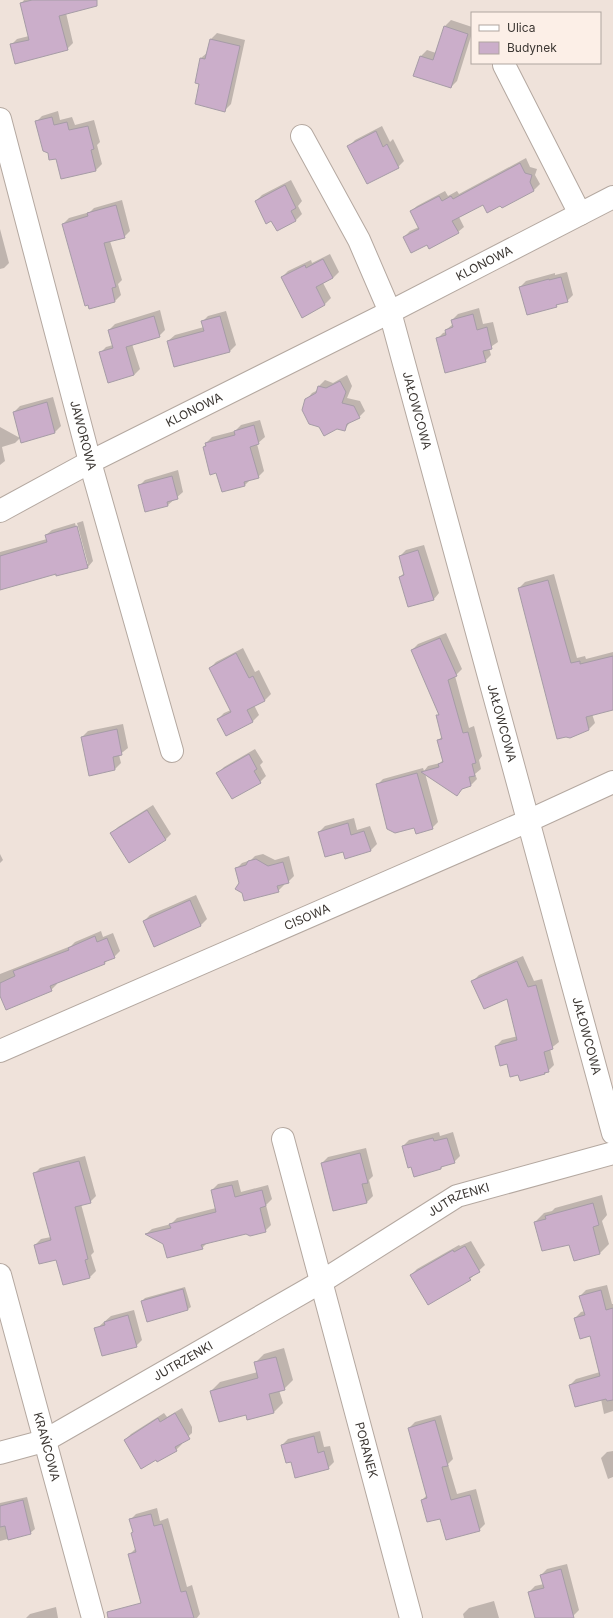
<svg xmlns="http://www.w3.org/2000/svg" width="613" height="1618" font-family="Inter,sans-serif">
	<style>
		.shadow { fill: #0003 }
		.building { fill: #cbaeca; stroke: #a69ca6 }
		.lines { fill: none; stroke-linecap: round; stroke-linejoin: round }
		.minor-casing { stroke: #b4a8a0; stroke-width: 24 }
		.minor { stroke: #fff; stroke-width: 22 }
		.labels { text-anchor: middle; stroke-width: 3.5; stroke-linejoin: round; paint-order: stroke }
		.street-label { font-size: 12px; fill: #3c3733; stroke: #fcefe7 }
	</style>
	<rect width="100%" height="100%" fill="#efe2da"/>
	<path class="shadow" d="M24,0H77L66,13L73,43L67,49L11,45L17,39L29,36L21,4Z
		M451,20L472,27V33L457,81L451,87L415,76L421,56L427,50L436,53L445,26Z
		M217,33L245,40L231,104L225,110L201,83V58L208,52L211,39Z
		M58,111L60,120L72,117L75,125L94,120L100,142L97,145L102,164L96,170L62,178L57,157L48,153L36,122L42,116Z
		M382,126L390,142L393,139L404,161L398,167L349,146L355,140Z
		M526,158L530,167L537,169L535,175L540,184L534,190L502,207L501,204H483L459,217L464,227L458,232L427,244L404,237L410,231L419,227L411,211L417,206L445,191L448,196L457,191L459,194Z
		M291,180L302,201L298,206L302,214L296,220L277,229L272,220L256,201L262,195Z
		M122,200L130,231L124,237L110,241L122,280L118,284L121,295L115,301L63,224L69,218L90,212L94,208Z
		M0,229L9,263L4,268L0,269Z
		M330,254L339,272L333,278L323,283L331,298L325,304L302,317L282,277L288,271L311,260L312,263Z
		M567,272L573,295L567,301L559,303L556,306L520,287L526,281L555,273V275Z
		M479,308L483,324L493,322L498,342L489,348L491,355L485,361L437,339L443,333L446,332V330L453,324L452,320L458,314Z
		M160,310L165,330L159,336L132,344L140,369L134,375L100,353L106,347L113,345L109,330L115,324Z
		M226,311L236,345L230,351L168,341L175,335L204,327L202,322L208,316Z
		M347,375L352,386L347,398L360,401L365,411L359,417L351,421L344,430L306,400L312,393L318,390L319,386L325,380L333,383Z
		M53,397L61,426L55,432L22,441L14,412L20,406Z
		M260,420L265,437L257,444L264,471L258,477L250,480L245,485L217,472L204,447L206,443L212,437L235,431L241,425Z
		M0,427L20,438L15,443L2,447L5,461L0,465Z
		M178,470L183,492L168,505L139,486L145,480Z
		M83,521L93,561L88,567L56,573L0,589V552L47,539L46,535L52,530L75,523L86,564H88L77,523Z
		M424,545L439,593L434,599L400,577L404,573L400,556L406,550Z
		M554,574L577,658L585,656L586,659L613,652V709L592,714L595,723L589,729L519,588L525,582Z
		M446,633L462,669L455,676L469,728L474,726L482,756L479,760L481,769L475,774L477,779L471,785L464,787L457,794L425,773L438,822L432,828L415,827L377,785L383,779L423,768L424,771L428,766L440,763L443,760L438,740L443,736L437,716L440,713L412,650L418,644Z
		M243,648L255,672L259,670L271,694L265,700L254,705L259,715L253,721L226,735L218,719L224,713L231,710L210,668L216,662Z
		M123,724L128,748L119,755L121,763L115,769L89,774L82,737L88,731Z
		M255,749L263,762L260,765L266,776L260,782L218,773L224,767Z
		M153,805L171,834L165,840L112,833L118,827Z
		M354,818L357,830L370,826L377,844L371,850L319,832L325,826Z
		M0,854L3,860L0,863Z
		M263,854L275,860L289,856L294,876L288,882L284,883V885L278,891L240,883L236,869L242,863L251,860L255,856Z
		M196,895L207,919L201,925L155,946L144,921L150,915Z
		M101,931L103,937L113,933L120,951L114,957L108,959L105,963L56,983L57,984L51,990L0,994V974L71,946L75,942Z
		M523,956L534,981L542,979L559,1042L550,1049L554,1065L545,1074L520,1080L519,1074L508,1062L496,1046L502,1040L518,1036L507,998L473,981L479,975Z
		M439,1132L440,1136L453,1132L460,1156L454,1162L444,1165L441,1168L412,1166L403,1146L409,1140Z
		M366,1148L373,1176L369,1180L373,1196L367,1202L322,1163L328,1157Z
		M85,1156L96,1196L90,1202L81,1204L94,1252L91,1255L96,1271L90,1277L35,1245L41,1239L51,1237L34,1174L40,1168Z
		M238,1180L241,1192L268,1185L272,1199L266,1205L271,1225L265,1231L246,1233L208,1242L202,1248L164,1243L146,1234L152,1229L171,1224L177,1218L216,1208L212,1190L218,1184Z
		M602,1195L607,1215L602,1221L609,1244L600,1253L575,1260L570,1244L535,1222L544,1213L552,1211L555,1208Z
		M471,1241L485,1265L470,1279L411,1275L417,1269L459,1245L460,1246Z
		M607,1285L612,1304H613V1411L604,1414L601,1399L570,1385L576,1379L600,1372L591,1335L575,1318L581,1312L585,1311L580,1296L586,1290Z
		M185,1287L191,1307L188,1309L142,1301L145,1298Z
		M134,1310L142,1340L136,1346L96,1329L111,1316Z
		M284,1348L293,1380L284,1389L279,1390L283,1403L274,1412L248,1419L247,1414L211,1391L220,1382L258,1372L255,1363L264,1354Z
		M182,1408L192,1427V1433L181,1443L182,1444L176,1450L125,1440L131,1434L164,1413L167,1417Z
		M441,1415L453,1459L448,1464L457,1494L476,1489L485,1524L479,1530L441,1517L422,1500L427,1495L409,1428L415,1422Z
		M320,1431L324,1447L330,1446L334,1462L328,1468L292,1460L282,1445L288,1439Z
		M613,1451V1477L608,1479L601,1458L607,1452Z
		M27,1497L35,1529L30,1533L0,1541V1503Z
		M157,1508L160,1521L168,1518L187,1587L192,1585L200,1614L197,1618H142L139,1604L142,1601L129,1555L136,1548L132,1533L134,1531L130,1520L136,1514Z
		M567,1564L579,1610L573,1616L565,1618H536L529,1592L535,1586L544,1584L541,1575L547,1569Z
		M494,1601L499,1618H464L463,1614L469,1608Z
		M56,1607L58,1618H26L30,1614Z"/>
	<path class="building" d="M32,0H97V6L59,16L68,50L15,64L10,44L29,40L20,3Z
		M444,26L468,34L451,88L413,76L420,56L433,60Z
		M210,39L240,46L225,112L195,104L199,84L195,83L200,58L205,59Z
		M52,117L54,125L67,122L69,130L88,126L94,149L91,150L96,171L61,179L56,159L49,160L48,153L43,151L35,121Z
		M376,131L383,147L387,144L399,168L367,184L347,146Z
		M520,163L525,173L532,175L530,182L534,191L502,208L500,206L487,213L483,205L452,221L459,233L429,249L427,245L411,253L403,237L419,229L410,211L439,196L442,201L451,196L453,199Z
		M285,185L296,208L291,211L296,221L277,231L271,221L266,224L255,201Z
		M116,205L125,238L104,243L116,287L112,288L115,302L89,309L88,305L85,306L62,224L88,216L87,213Z
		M323,259L333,278L316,287L325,305L302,318L281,277L305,265L306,268Z
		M561,277L568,302L556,305L557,307L527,315L519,287L549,279V280Z
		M473,314L477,330L487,327L492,349L483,351L486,362L445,373L436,338L446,335L445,330L453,327L451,320Z
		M154,316L160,337L126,347L134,375L108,383L99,352L113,348L108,330Z
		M220,316L230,352L174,367L167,341L204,331L201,321Z
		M340,381L346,392L342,403L354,406L360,418L347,424L345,431L337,429L324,436L319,427L309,424L302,410L305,399L316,393L318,386L326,388Z
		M47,402L55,433L21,443L13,412Z
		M254,425L259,444L250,447L259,478L244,482L245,486L222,492L216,473L210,475L203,447L206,446L205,443L235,435L234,431Z
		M172,476L178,499L167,502L168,506L145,512L138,485Z
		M77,526L88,568L56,576V574L0,590V556L47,542L45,535Z
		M418,550L434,600L408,607L399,577L404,575L399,556Z
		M548,580L571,663L580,661V664L613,656V710L586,717L589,730L570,738L566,737L557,739L518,588Z
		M440,638L457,676L448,680L463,733L468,732L476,763L472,764L475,776L469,777L471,786L462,789L457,796L421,772L439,767L438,764L443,762L437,740L442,739L436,715H439L411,650Z
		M236,653L249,678L253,676L265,701L247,710L253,722L226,736L217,719L231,712L209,668Z
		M117,729L122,755L113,757L115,770L89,776L81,737Z
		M249,754L257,769L254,771L261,783L232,799L216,773Z
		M417,773L433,829L416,834L414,828L395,833L387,829L376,784Z
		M147,810L166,840L129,863L110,833Z
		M348,823L351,835L364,831L371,851L345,859L343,852L325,857L318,832Z
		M256,859L268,866L283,862L289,883L277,886L279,892L244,901L242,893L235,889L239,883L235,868L246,865L248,861Z
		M190,900L201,926L154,947L143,921Z
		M95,936L97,942L107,938L115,958L104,962L105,964L50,986L52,991L6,1010L0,996V983L15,976L13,971L69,950L68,948Z
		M517,961L528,987L536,985L553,1049L544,1052L549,1072L544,1073L545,1074L520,1081L518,1075L510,1077L507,1064L500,1066L495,1046L517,1040L507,999L484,1009L471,981Z
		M433,1138L434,1141L447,1138L455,1163L441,1167V1169L414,1177L411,1167L408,1168L402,1146Z
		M360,1153L368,1183L362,1184L367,1203L333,1211L321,1163Z
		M79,1161L91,1203L75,1207L88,1259L85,1260L90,1278L63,1285L56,1260L39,1264L34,1245L51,1240L33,1173Z
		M232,1185L235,1197L262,1190L266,1206L260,1208L266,1232L250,1236L246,1234L201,1245L203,1249L167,1258L163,1244L145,1234L171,1228L169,1224L216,1212L211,1190Z
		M593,1203L599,1225L593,1227L600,1254L574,1261L569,1245L542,1251L534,1222L546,1219L545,1216Z
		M465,1246L480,1272L469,1278L471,1280L428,1305L410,1275L453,1250L454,1252Z
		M183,1289L188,1310L147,1322L141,1301Z
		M601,1290L606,1310L613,1308V1400L607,1401L606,1399L575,1407L569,1385L600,1376L590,1336L580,1339L574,1318L585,1315L579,1296Z
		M128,1315L137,1347L102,1356L94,1328L105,1325L104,1322Z
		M276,1357L285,1390L269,1394L274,1413L247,1420L246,1415L219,1422L210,1391L258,1378L254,1362Z
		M175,1413L190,1439L175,1447L177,1451L157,1462L156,1460L141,1469L124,1440L158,1418L160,1422Z
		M435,1420L448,1466L442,1467L451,1500L470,1495L480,1531L446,1540L440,1519L427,1522L421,1500L427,1498L408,1428Z
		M314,1436L318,1453L324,1451L329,1469L295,1478L291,1462L286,1463L281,1445Z
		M23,1500L31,1534L8,1540L5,1526L0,1527V1506Z
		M151,1514L154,1526L162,1524L181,1592L186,1591L194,1618H108L107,1612L141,1603L128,1554L136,1552L131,1533L133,1532L129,1519Z
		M561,1569L574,1618H535L528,1592L544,1588L540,1575Z"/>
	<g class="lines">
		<defs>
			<g id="minor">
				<path d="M504,65L580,214"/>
				<path id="s1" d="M0,119L90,462L172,751"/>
				<path id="s2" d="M302,136L359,240L390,312L613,1133"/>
				<path id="s3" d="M0,511L90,462L390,312L613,197"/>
				<path id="s4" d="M0,1051L528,821L613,782"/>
				<path id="s5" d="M283,1139L411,1618"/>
				<path id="s6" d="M0,1275L93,1618"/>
				<path id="s7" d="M0,1453L44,1441L321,1282L457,1196L613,1153"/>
			</g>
		</defs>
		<use href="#minor" class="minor-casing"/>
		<use href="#minor" class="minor"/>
	</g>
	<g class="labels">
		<g class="street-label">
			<text dy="4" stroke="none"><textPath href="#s3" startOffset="544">KLONOWA</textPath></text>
			<text dy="4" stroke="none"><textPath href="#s3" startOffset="219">KLONOWA</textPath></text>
			<text dy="4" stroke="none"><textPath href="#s2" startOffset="299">JAŁOWCOWA</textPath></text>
			<text dy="4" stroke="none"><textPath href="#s1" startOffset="327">JAWOROWA</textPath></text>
			<text dy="4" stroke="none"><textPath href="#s2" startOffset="623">JAŁOWCOWA</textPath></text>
			<text dy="4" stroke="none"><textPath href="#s4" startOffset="335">CISOWA</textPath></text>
			<text dy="4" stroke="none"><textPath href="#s2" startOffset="947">JAŁOWCOWA</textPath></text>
			<text dy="4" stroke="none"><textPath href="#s7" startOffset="526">JUTRZENKI</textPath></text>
			<text dy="4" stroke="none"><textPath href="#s7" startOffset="206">JUTRZENKI</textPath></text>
			<text dy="4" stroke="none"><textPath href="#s6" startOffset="178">KRAŃCOWA</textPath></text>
			<text dy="4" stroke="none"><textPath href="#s5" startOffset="322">PORANEK</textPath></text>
		</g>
	</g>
	<rect x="471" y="12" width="130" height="52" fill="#fcefe7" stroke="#afa59f"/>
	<rect x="479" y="25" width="20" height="6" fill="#ffffff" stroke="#afa59f"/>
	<text x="507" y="32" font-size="12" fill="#3c3733">Ulica</text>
	<rect x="479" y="42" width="20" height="12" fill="#cbaeca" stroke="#afa59f"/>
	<text x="507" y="52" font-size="12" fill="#3c3733">Budynek</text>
</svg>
